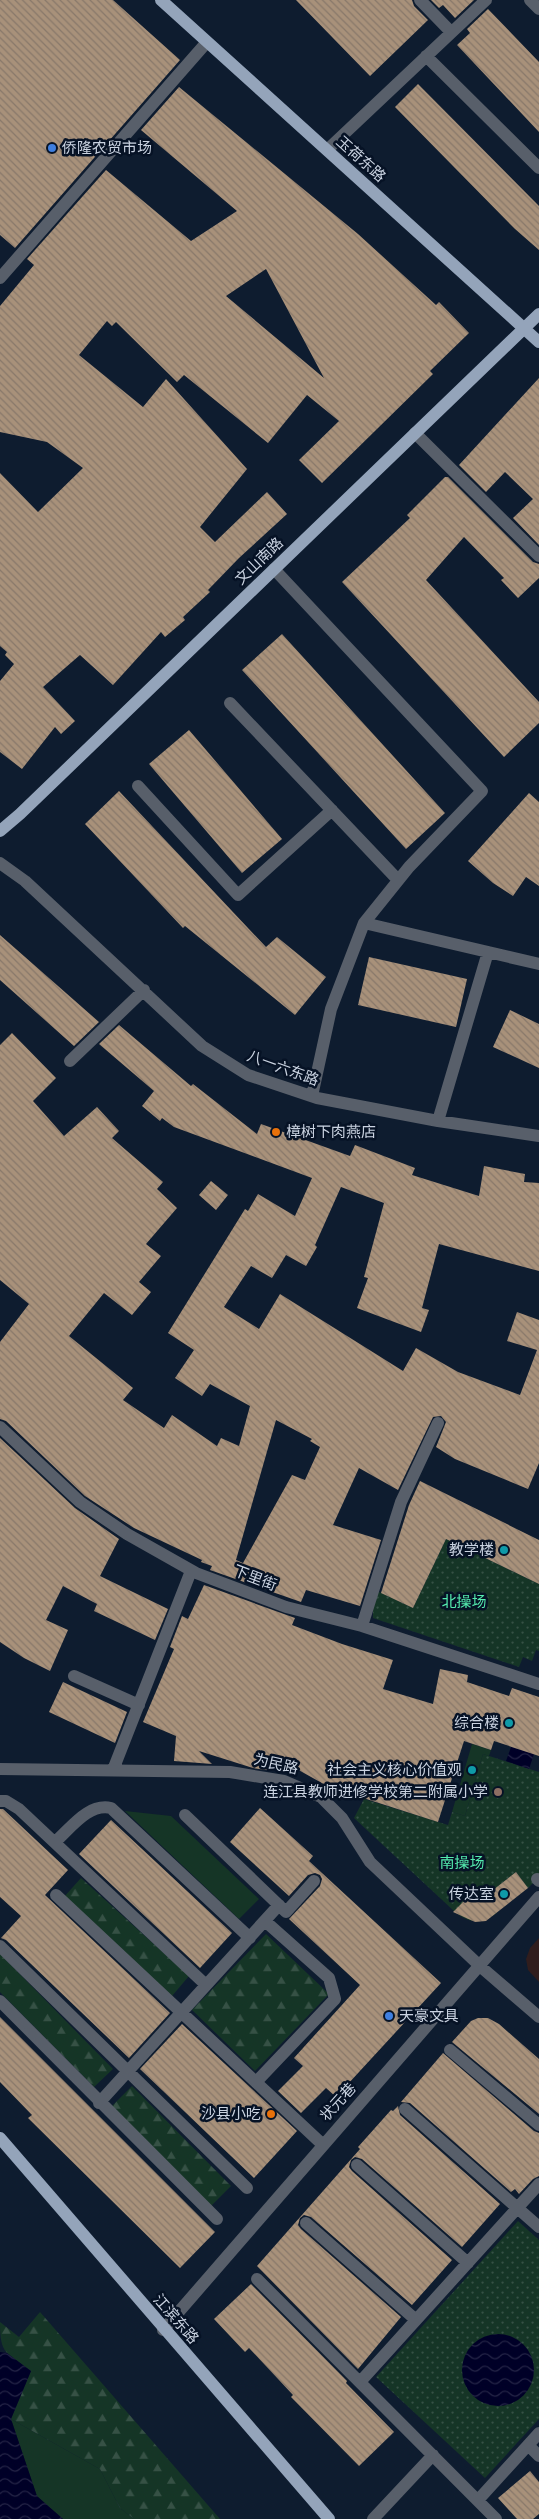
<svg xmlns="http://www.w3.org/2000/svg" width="539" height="2519" font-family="'Fira Sans Condensed','Noto Sans SC',sans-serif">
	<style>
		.education { fill: #301d1d }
		.grass { fill: #153526 }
		.forest { fill: url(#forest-firs) }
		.park { fill: url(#park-dots) }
		.water { fill: url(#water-waves) }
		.building { fill: url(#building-back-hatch); fill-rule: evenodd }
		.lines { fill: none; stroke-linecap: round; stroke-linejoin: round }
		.minor { stroke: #585f6a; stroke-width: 12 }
		.major { stroke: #94a4ba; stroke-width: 12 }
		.shop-dot { fill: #3f7fe0; stroke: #061225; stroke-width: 2 }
		.food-dot { fill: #e8710a; stroke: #061225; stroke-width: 2 }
		.culture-dot { fill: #0f9aa8; stroke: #061225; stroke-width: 2 }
		.education-dot { fill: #8d6e63; stroke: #061225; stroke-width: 2 }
		.labels { text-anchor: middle; stroke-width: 5; stroke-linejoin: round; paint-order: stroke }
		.poi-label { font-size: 15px; fill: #cad3e1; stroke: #061225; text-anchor: end }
		.street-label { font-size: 15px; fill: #cad3e1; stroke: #061225 }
		.park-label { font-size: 15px; fill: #54ebae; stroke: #061225 }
	</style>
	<defs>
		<pattern id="forest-firs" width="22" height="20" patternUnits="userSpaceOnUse" patternTransform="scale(1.25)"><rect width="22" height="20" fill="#153526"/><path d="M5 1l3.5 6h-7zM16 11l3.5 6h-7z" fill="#365145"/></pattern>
		<pattern id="park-dots" width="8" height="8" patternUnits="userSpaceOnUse" patternTransform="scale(1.25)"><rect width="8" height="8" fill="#153526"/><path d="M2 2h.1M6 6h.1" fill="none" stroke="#365145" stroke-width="1.8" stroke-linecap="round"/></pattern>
		<pattern id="water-waves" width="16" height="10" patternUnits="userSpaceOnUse" patternTransform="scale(1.25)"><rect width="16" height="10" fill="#000027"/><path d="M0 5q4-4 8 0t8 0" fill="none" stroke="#242446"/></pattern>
		<pattern id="building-back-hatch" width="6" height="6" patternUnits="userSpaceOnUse" patternTransform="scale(1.25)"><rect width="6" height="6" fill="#a8917a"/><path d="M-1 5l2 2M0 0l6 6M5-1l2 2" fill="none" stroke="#88786a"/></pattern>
	</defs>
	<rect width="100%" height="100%" fill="#0e1c2f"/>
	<path class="education" d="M539,1938V1982L528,1970L526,1959L530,1948Z"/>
	<path class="grass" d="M472,1744L491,1750L489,1756L483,1754L465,1816L452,1812Z
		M125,1811L171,1816L259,1899L239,1919Z
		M11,2419L100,2469L120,2508L134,2519H63L37,2497Z"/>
	<path class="forest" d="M81,1878L189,1976L172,1996L64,1897Z
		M266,1934L329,1994L255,2071L192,2010Z
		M0,1954L113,2069L94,2087L0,1992Z
		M132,2086L231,2186L211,2206L112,2106Z
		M40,2312L220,2519H134L120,2508L100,2469L11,2419L31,2371C6,2352 0,2355 0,2322L19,2337Z"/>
	<path class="park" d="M446,1539L539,1584V1651L536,1650L532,1661L523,1657L519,1667L373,1618V1605L377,1591L413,1608Z
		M483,1754L539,1772V1877L528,1888L516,1872L485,1897L497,1913C481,1924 469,1924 454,1911L354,1818L364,1799L448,1825L452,1812L465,1816Z
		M518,2221L539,2240V2419L485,2478L376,2377Z"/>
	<path class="water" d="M511,1747L534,1754L529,1769L506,1761Z
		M462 2370a36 36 0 1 1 72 0a36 36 0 1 1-72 0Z
		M0,2352L7,2353L31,2371L11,2419L37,2496L63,2519H0Z"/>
	<path class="building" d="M0,0H113L180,60L15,248L0,235Z
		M296,0H412L414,6L428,20L370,76Z
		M431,0H474L455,18L443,5L439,8Z
		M488,9L539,62V132L457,45L470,33L467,29Z
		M418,84L539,206V250L515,229L395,107Z
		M179,87L358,234L436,305L439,302L469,333L430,371L433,374L322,483L299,460L339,421L307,395L268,443L184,375L177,382L116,322L112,326L107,321L79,355L143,407L166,379L247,469L200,527L215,542L267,492L287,514L239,558L208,590L210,592L183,617L185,620L165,637L161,632L113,685L80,655L43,687L75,721L61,734L55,727L22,769L0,752V681L14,664L5,655L7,652L0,646V473L38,512L83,468L47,442L0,432V306L34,265L27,259L106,170L191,241L237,211L141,130ZM266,269L324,378L226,296Z
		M539,378V545L513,518L533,499L505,472L486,492L459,465Z
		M445,477H448L533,562L539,564V578L518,598L501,580L504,578L464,537L426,580L539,702V723L504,757L342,582L410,518L407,515Z
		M282,634L445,813L406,849L242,670Z
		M189,730L282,839L242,873L149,764Z
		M119,791L266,947L277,937L326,977L295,1015L185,926L183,928L85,824Z
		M529,793L539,802V886L526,877L513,896L493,883L468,861Z
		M0,935L99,1022L74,1046L0,980Z
		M369,957L467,979L456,1027L358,1005Z
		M510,1010L539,1024V1068L493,1047Z
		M119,1025L191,1086L193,1084L257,1134L261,1124L350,1156L355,1145L415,1168L412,1175L479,1196L484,1166L525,1174L524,1182L539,1183V1271L439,1244L422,1308L429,1310L421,1332L357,1308L368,1278L364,1277L384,1203L341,1187L315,1245L317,1247L306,1266L286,1255L272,1278L251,1266L224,1307L259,1329L280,1294L403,1371L416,1348L458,1372L520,1395L537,1350L507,1341L517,1312L539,1320V1463L528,1489L455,1459L436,1447L446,1422L441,1416L433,1417L398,1490L359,1468L333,1525L381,1540L360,1606L306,1590L301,1602L210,1570L212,1566L201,1562L202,1560L134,1528L85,1496L6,1421L0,1419V1342L29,1304L0,1280V1045L12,1033L56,1078L33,1101L64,1136L97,1107L119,1131L112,1138L163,1182L157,1189L177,1208L146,1244L161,1256L139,1282L151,1292L132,1315L104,1293L69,1336L133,1388L123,1400L164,1428L172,1415L217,1446L221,1438L239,1446L250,1406L210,1384L202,1396L175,1378L194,1350L168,1333L245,1209L248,1211L258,1194L295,1216L312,1178L174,1127L162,1118L160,1121L142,1106L154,1091L99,1044ZM276,1420L312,1439L310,1441L320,1447L305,1480L292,1475L243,1563L236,1560Z
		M211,1181L228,1195L216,1210L199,1195Z
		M0,1438L75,1508L119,1539L100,1576L168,1609L155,1640L94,1611L97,1604L63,1586L46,1620L68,1630L50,1671L24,1658L0,1642Z
		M420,1481L539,1540V1584L446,1539L413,1608L381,1593L409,1505Z
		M204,1585L295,1618L292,1625L342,1644L393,1660L383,1689L433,1704L440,1669L468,1675L467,1682L509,1696L512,1688L539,1697V1756L494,1741L491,1750L464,1741L438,1822L329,1787L277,1758L273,1771L253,1768L199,1751L212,1764L174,1761L176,1736L143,1722L174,1649L170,1647L182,1616L188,1619Z
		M63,1682L127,1712L115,1743L49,1712Z
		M260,1808L313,1856L309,1861L441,1983L336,2097L326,2088L301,2113L278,2091L303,2066L294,2058L360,1985L289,1919L320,1886L322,1879L320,1875L315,1873L308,1875L289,1896L230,1842Z
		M0,1809H3L68,1870L45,1895L170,2013L129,2058L6,1940L1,1938L21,1916L0,1897Z
		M111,1820L232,1933L200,1968L79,1854Z
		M516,1872L528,1888L486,1921L475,1922L453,1912L468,1897L479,1901Z
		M0,2017L215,2232L180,2268L28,2118L32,2115L0,2082Z
		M478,2018H488L499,2024L539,2059V2114L452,2042L471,2021Z
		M182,2024L297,2131L254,2178L140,2069Z
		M443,2053L534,2131L539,2133V2176L533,2179L519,2194L515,2189L511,2192L410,2103L401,2102Z
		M398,2106L400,2115L500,2204L462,2247L362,2159L355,2157L351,2160L349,2167L352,2171L452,2260L412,2305L311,2217L304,2215L300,2218L298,2225L301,2229L401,2317L358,2369L257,2266L360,2149L358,2147L391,2110L393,2111Z
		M251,2284L347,2381L346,2383L394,2432L359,2466L291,2397L293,2395L249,2348L245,2352L214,2319Z
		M530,2471L539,2482V2514L533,2519H517L498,2498Z"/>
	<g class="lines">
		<path class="minor" d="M420,0L451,32
			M530,0L539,9
			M426,56L539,168
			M327,150L486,0
			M0,278L207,42
			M415,433L539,556
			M274,569L482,791L409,867L364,923L331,1009L312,1096
			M230,703L398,880
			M138,786L238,895L332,810
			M0,863L25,881L202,1046L248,1075L317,1098L438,1121L539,1136
			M364,923L539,964
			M70,1061L144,990
			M438,1121L488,952
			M0,1427L80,1502L127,1534L196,1573L286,1607L362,1626L539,1684
			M362,1626L401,1502L438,1423
			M74,1676L139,1705
			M0,1769L230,1772L284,1781L321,1797L342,1818L370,1862L481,1967L539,2017
			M113,1770L191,1571
			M0,1801H6L19,1809L206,1985
			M185,1815L286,1912L314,1881
			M55,1842C71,1828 88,1803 111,1808L250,1938
			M537,1879L539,1881
			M56,1895L322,2144
			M0,1946L247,2188
			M0,2001L217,2219
			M450,2050L539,2125
			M256,2082L335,1999L329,1978L265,1921
			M99,2103L279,1905
			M405,2109L539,2227
			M357,2165L468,2263
			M306,2223L416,2320
			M257,2279L496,2519
			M163,2330L539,1897
			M360,2382L539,2184
			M528,2445L539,2456
			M479,2499L539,2433
			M373,2519L433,2455"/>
		<path class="major" d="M161,0L539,342
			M0,831L20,814L539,314
			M0,2138L329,2519"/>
	</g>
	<g class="shop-dot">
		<circle cx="52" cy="148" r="5"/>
		<circle cx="389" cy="2016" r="5"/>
	</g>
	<g class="food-dot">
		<circle cx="276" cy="1132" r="5"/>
		<circle cx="271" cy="2114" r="5"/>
	</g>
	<g class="culture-dot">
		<circle cx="504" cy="1550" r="5"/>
		<circle cx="509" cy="1723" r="5"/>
		<circle cx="472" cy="1770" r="5"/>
		<circle cx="504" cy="1894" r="5"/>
	</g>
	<circle class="education-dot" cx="498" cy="1792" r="5"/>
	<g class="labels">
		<g class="poi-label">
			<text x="62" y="153" text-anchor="start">侨隆农贸市场</text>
			<text x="286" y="1137" text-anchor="start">樟树下肉燕店</text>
			<text x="494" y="1555">教学楼</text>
			<text x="499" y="1728">综合楼</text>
			<text x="462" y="1775">社会主义核心价值观</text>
			<text x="488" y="1797">连江县教师进修学校第二附属小学</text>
			<text x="494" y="1899">传达室</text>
			<text x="399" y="2021" text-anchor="start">天豪文具</text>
			<text x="261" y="2119">沙县小吃</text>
		</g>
		<g class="street-label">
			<text transform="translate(361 159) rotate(42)" y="5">玉荷东路</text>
			<text transform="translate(259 561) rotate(-44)" y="5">文山南路</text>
			<text transform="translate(283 1068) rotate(20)" y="5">八一六东路</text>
			<text transform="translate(255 1578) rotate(21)" y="5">下里街</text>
			<text transform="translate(276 1764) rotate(13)" y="5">为民路</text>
			<text transform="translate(338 2102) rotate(-48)" y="5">状元巷</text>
			<text transform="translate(176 2319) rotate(49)" y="5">江滨东路</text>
		</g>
		<g class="park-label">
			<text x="464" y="1607">北操场</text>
			<text x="462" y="1868">南操场</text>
		</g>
	</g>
</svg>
